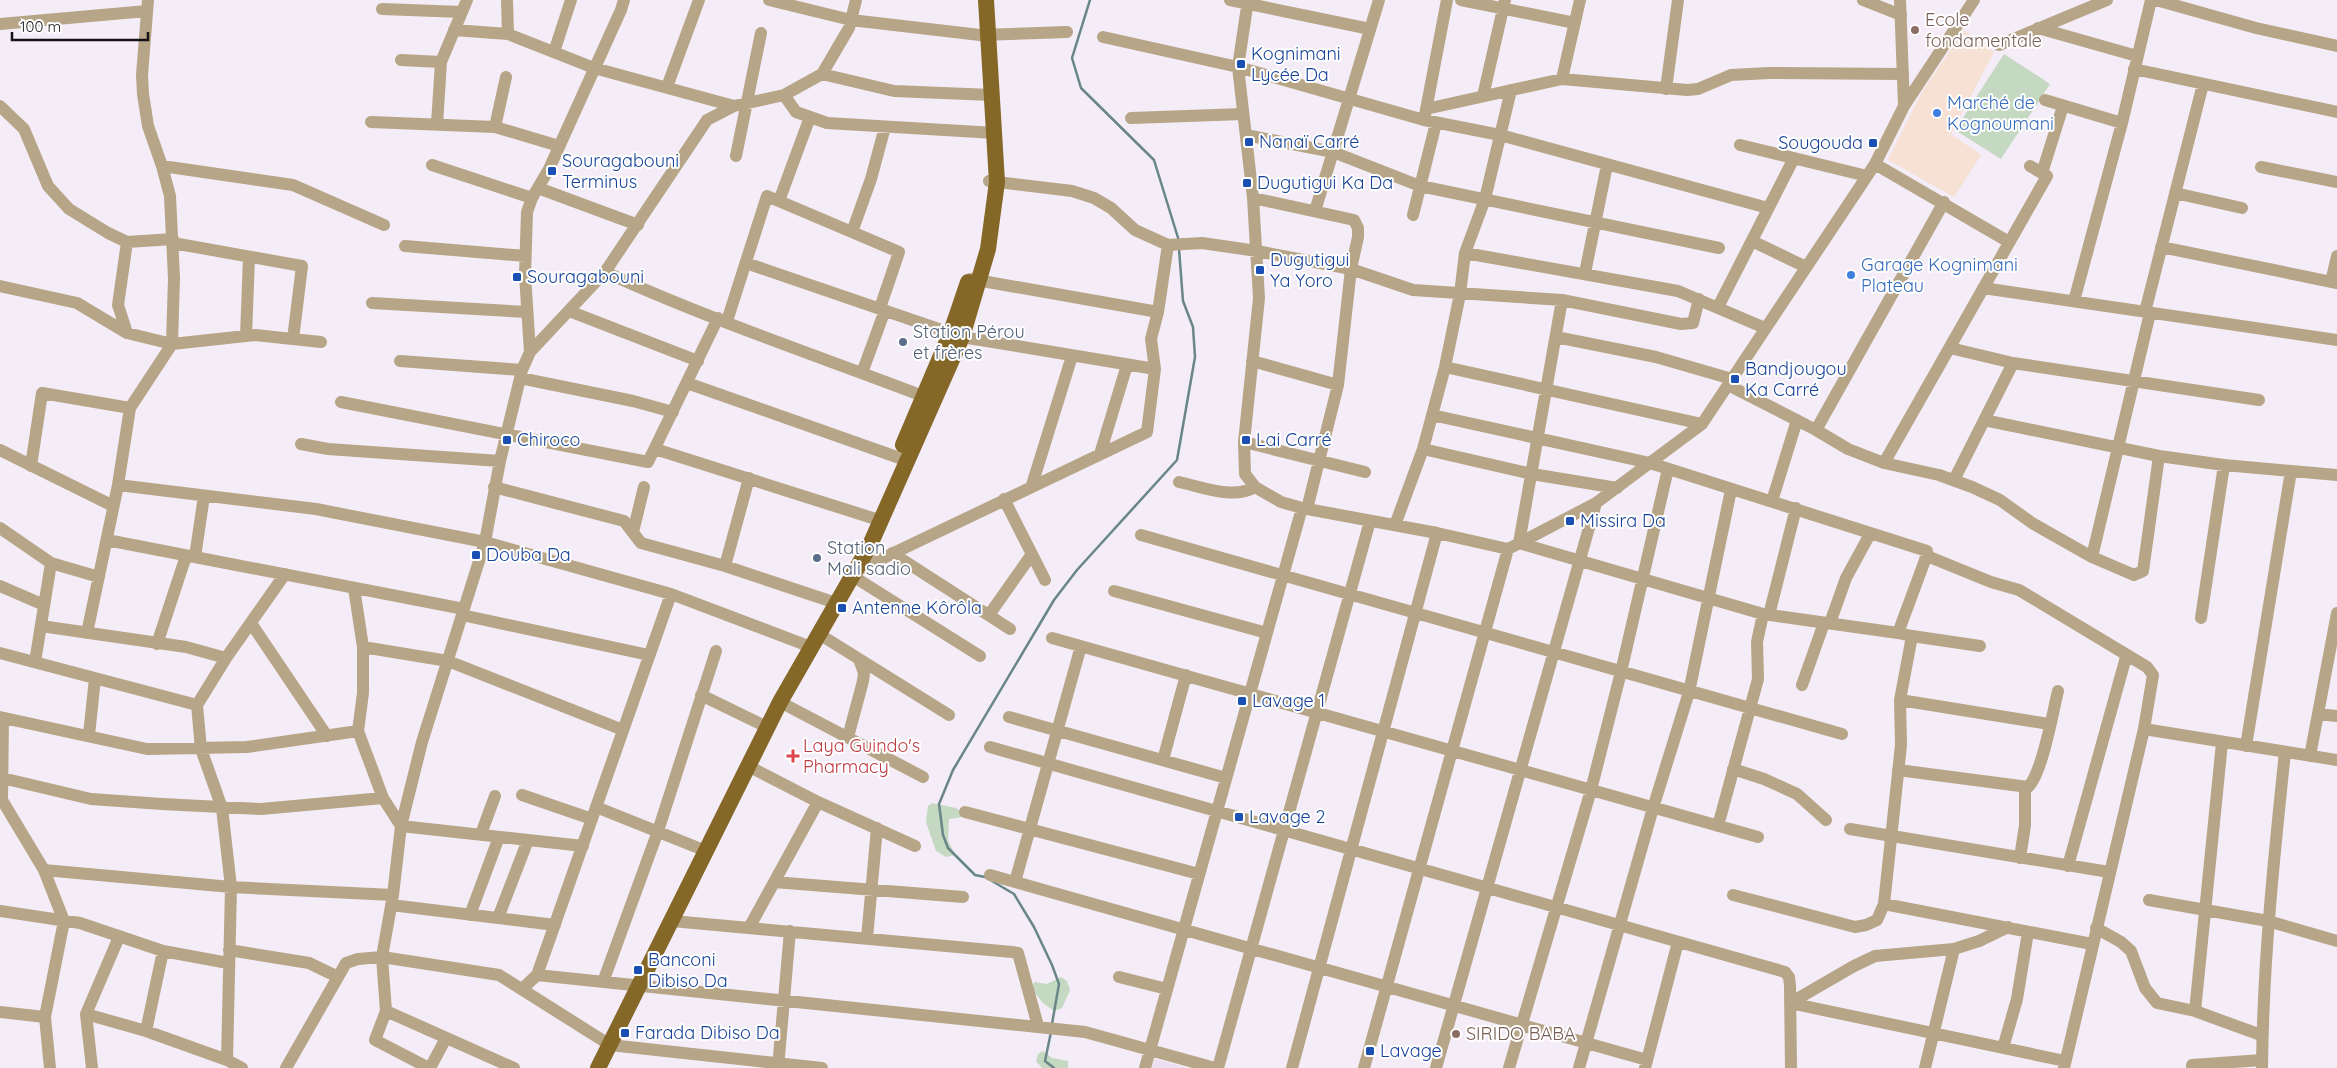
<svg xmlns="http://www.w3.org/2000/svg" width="2337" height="1068" font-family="Quicksand,sans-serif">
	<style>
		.commercial { fill: #f7e0d4 }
		.built { fill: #ecdff1 }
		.green { fill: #c4d8c2 }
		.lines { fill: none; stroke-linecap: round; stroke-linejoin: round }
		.stream { stroke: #698689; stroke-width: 2.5 }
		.minor { stroke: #b6a586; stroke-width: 12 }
		.major { stroke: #856727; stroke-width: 16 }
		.education-dot { fill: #8d6e63; stroke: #fff; stroke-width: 2 }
		.transit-dot { fill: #1a4fb4; stroke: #fff; stroke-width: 2 }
		.shop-dot { fill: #3f7fe0; stroke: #fff; stroke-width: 2 }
		.service-dot { fill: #5c6f8a; stroke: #fff; stroke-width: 2 }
		.health-dot { fill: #e0444e; stroke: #fff; stroke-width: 2 }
		.labels { text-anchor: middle; stroke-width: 4; stroke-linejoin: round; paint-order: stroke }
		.education-label { font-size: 18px; fill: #785e54; stroke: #fff; text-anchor: start }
		.transit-label { font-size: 18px; fill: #164399; stroke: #fff; text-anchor: start }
		.shop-label { font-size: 18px; fill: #366cbe; stroke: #fff; text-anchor: start }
		.service-label { font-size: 18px; fill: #4e5e75; stroke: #fff; text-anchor: start }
		.health-label { font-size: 18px; fill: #be3a42; stroke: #fff; text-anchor: start }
	</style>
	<rect width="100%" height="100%" fill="#f4ecf7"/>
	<path class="commercial" d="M1964,30L1994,52L1951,134L1981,155L1954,197L1888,160L1922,92Z"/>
	<path class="built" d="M1155,1059L1187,1068H1152Z"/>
	<path class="green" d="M2004,54L2050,84L2001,159L1955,130Z
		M932,803L956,808L962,812V817L949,819L948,840L955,855L946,857L936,851L926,822L928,806Z
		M1061,977L1067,981L1070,990L1062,1008L1054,1011L1043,1003L1031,988L1035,982L1047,984Z
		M1043,1051L1052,1058L1068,1061V1068H1042L1036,1061L1038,1054Z"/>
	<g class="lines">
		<path class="stream" d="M1090,0L1072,58L1081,88L1154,160L1179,241
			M985,877L975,875L948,848L943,835L939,804L953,770L1054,600L1077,570L1177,460L1195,357L1193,327L1183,301L1179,249
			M992,881L1014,894L1034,927L1052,965L1059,984L1052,1024
			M1051,1032L1045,1061L1054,1068"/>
		<path class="minor" d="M507,0L508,34
			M769,0L851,20L980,35L1067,32
			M1230,0L1370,29
			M1248,0L1238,67L1253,198L1259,298L1244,442L1245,474L1255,487L1281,502L1302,508L1437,533L1508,549
			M1461,0L1575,23
			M1863,0L1901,15
			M1900,0L1904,106
			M2156,0L2256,28L2337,46
			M382,9L462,12
			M0,24L147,11
			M2038,28L2137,56
			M454,30L508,34L594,68L734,106
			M1103,37L1238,67L1424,120L1500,135L1768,208
			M1999,45L2107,0
			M554,52L571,0
			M401,60L441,62
			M2134,69L2337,112
			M822,74L894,91L992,95
			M1562,79L1580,0
			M667,87L699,0
			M1666,89L1678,0
			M784,95L796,112L827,123L995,133
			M1483,96L1505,0
			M2045,100L2122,123
			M0,106L24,129L48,186L69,209L108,233L127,242L173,239
			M1426,109L1562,79L1687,90L1698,89L1731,75L1769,73L1903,74
			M1425,115L1447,0
			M1131,118L1243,114
			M371,122L495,127L559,146
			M437,124L441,62L467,0
			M495,127L506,77
			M1246,135L1333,152L1420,186L1719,248
			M1740,145L1867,176
			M736,156L761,33
			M1875,164L2009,242
			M432,165L532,198
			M162,166L293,185L384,225
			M2261,167L2337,182
			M2042,173L2063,106
			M538,188L638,225
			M2175,193L2242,208
			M1253,198L1354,220L1358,228V237L1351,269L1338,385L1307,509
			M779,201L810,117
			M1315,211L1379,0
			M1413,215L1436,123
			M852,232L871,179L885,127
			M1752,241L1806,267
			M173,243L302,266L293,339
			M1168,245L1202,243L1257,251L1351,269L1413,290L1562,300L1681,324L1693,323L1699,299
			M405,246L525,256
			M2161,247L2337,283
			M1465,253L1678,291L1765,328
			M746,263L962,337L1155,369
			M605,272C708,319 818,356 923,396
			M1585,273L1607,165
			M971,279L1158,312
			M2331,282L2337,256
			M0,286L77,303L127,333L172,344L255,335L321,342
			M1983,288L2337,340
			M1562,300L1519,543L1763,614L1898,633
			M2074,301L2122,123L2151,0
			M372,303L527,312
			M1718,307L1794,158
			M569,311L698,361
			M2145,312L2203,84
			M727,321L767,196L899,252L880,308
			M127,333L118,305L127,242
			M246,336L249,257
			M1556,337L1656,357L1732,379
			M1950,348L2013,363L2259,400
			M530,352L605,272L707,120L734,106L784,95L822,74L849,28L856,0
			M400,361L522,370
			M1252,361L1338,385
			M1445,367L1702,424
			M862,373L885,310
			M520,378L633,401L673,412
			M687,383L908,461
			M1728,385L1816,430L1848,449L1884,463L1939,475L1972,487L2000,500L2032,523L2092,557L2134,575L2143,571L2159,456
			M341,402L648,462L718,318
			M1432,415L1650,463L1927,551L1925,560L1898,633L1912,636L1900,700L1901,745L1884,904L1877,920L1866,925L1855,927L1733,895
			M1984,420L2159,456L2224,465L2337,475
			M1816,430L1944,202
			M1244,442L1365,472
			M301,444L328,449L500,461
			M655,449L882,521
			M1423,449L1532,474L1617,488
			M0,450L113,506
			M1100,454L1127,365
			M1884,463L2047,176L2030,166
			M31,466L42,393L130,408
			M1954,480L2013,363
			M1179,482C1203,487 1233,500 1255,487
			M118,485L316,509L485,542L671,594L811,647
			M1032,485L1072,356
			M494,487L624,521L641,543L725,566L836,603
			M1004,499L1045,580
			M1772,501L1797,420
			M1395,525L1423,449L1445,367L1460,294L1465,253L1485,199L1511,90
			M0,528L51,563L99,577
			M633,532L644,487
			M1141,535L1842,734
			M107,540L464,609
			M892,553L1010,629
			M1927,556L1991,582L2019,590L2147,667L2153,675L2144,729L2064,1068
			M195,557L204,496
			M2092,557L2150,313
			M725,566L749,478
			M854,572L1147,432L1155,369L1151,339L1158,312L1168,245L1135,230L1111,208L1094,198L1072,191L989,181
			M851,575L980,656
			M0,586L44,605
			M354,588L363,647V693L358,731L383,798L401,826L583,846
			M1114,591L1267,633
			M462,615L649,655
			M989,615L1032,554
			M1769,615L1796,508
			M2201,618L2224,465
			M251,623L327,736
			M1830,623L1846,578L1870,534
			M41,626L186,647L226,658
			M87,633L118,485L130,408L172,344L174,278L170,196L162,166L148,126L143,94L142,75L148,0
			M819,634L949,715
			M1912,636L1980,646
			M1052,638L1758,837
			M157,644L186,556
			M363,647L448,661L623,730
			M0,653L197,705
			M35,662L51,563
			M1802,685L1824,623
			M701,695L767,727
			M1900,700L2049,724
			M780,702L923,777
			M2318,714L2337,716
			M0,717L147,749L247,747L358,731
			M1009,717L1226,778
			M3,718L2,800L44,870L64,921L45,1017L50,1068
			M2144,729L2337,760
			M89,735L95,678
			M848,737L863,681L864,673L859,659
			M2246,746L2291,471
			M990,747L1785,972L1789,977L1790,986L1791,1068
			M2310,756L2337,613
			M1163,760L1186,675
			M748,766L818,802L915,846
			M1733,769L1764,779L1797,794L1826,820
			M1898,770L2028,787C2042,775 2053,711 2058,691
			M2,778L91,799L162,804L261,809L383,798
			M522,795L592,819
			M596,807L706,851
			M965,812L1199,874
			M1718,826L1758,679L1757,642L1763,614
			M1850,829L2109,872
			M481,834L495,796
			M2020,858L2025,825V788
			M2068,866L2126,657
			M44,870L231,887L393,895
			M990,875L1647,1060
			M774,882L963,897
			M1015,882L1081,646
			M2149,900L2268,921L2337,941
			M1884,904L2092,944
			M391,905L555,925
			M0,911L80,923L163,951L228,963
			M470,915L499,837
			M498,918L528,840
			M672,921L1012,952L1018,953L1038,1026
			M749,928L818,802
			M2096,928L2121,942L2131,951L2145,988L2157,1003L2195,1011L2261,1035
			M867,938L877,828
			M229,950L309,963L338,977
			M537,975L1085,1032L1215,1068
			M1119,977L1167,989
			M603,982L658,831L716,651
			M522,989L537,975L671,594
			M1790,1003L2065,1061
			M1790,1003L1854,966L1875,956L1954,949L1979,941L2008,927
			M386,1011L514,1068
			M2195,1011L2222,743
			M0,1012L45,1017
			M86,1014L146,1031L227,1060L231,887L222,808L201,749L197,705L226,658L285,574
			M146,1031L163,951
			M2003,1048L2017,999L2028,932
			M227,1060L242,1068
			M92,1068L86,1014L119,937
			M286,1068L346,963L358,959L382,957L499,975L610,1045L822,1068
			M429,1068L375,1040L386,1011L382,957L393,895L401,826L422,742L485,542L500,461L522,370L530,352L525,275L527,212L532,198L549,169L621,10L624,0
			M430,1068L446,1038
			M778,1068L790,931
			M1145,1068L1302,508
			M1218,1068L1370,521
			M1292,1068L1437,533
			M1364,1068L1508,549L1596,503L1702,424L1875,164L1904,106L1974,0
			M1436,1068L1596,503
			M1509,1068L1591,790L1621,672L1668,469
			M1579,1068L1653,808L1689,692L1731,490
			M1645,1068L1678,942
			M1925,1068L1954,949
			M2192,1068V1065L2262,1060
			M2262,1068C2263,962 2274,857 2285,752"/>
		<path class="major" d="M903,445L951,332L968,282
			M598,1068L780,702L870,545L962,337L988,249L997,182L986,0"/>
	</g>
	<g class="education-dot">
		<circle cx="1915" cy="30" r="5"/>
		<circle cx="1456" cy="1034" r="5"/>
	</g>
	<g class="transit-dot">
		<rect x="1236" y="59" width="10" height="10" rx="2.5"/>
		<rect x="1244" y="137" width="10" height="10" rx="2.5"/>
		<rect x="1868" y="138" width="10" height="10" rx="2.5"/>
		<rect x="547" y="166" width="10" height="10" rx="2.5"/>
		<rect x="1242" y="178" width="10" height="10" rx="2.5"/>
		<rect x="1255" y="265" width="10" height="10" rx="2.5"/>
		<rect x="512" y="272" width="10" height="10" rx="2.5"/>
		<rect x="1730" y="374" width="10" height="10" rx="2.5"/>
		<rect x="502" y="435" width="10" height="10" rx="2.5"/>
		<rect x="1241" y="435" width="10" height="10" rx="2.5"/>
		<rect x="1565" y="516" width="10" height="10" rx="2.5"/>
		<rect x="471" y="550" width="10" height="10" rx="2.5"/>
		<rect x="837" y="603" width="10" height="10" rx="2.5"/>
		<rect x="1237" y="696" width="10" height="10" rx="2.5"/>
		<rect x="1234" y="812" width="10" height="10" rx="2.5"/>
		<rect x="633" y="965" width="10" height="10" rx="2.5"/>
		<rect x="620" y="1028" width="10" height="10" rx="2.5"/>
		<rect x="1365" y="1046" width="10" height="10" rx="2.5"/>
	</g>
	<g class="shop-dot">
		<circle cx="1937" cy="113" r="5"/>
		<circle cx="1851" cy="275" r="5"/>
	</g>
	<g class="service-dot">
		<circle cx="903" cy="342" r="5"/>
		<circle cx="817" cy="558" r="5"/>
	</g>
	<path class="health-dot" d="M790.5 748.5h5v5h5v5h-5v5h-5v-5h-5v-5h5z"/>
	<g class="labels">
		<g class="education-label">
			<text x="1925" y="26">Ecole<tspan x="1925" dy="21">fondamentale</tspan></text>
			<text x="1466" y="1040">SIRIDO BABA</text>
		</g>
		<g class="transit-label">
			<text x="1251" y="60">Kognimani<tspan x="1251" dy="21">Lycée Da</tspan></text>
			<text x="1259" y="148">Nanaï Carré</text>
			<text x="1863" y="149" text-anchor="end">Sougouda</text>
			<text x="562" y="167">Souragabouni<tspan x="562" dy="21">Terminus</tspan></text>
			<text x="1257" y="189">Dugutigui Ka Da</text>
			<text x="1270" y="266">Dugutigui<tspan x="1270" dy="21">Ya Yoro</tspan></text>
			<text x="527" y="283">Souragabouni</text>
			<text x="1745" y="375">Bandjougou<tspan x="1745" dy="21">Ka Carré</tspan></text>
			<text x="517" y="446">Chiroco</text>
			<text x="1256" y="446">Lai Carré</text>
			<text x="1580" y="527">Missira Da</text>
			<text x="486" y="561">Douba Da</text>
			<text x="852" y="614">Antenne Kôrôla</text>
			<text x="1252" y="707">Lavage 1</text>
			<text x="1249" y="823">Lavage 2</text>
			<text x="648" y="966">Banconi<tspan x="648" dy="21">Dibiso Da</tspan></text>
			<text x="635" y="1039">Farada Dibiso Da</text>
			<text x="1380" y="1057">Lavage</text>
		</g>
		<g class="shop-label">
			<text x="1947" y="109">Marché de<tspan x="1947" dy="21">Kognoumani</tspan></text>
			<text x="1861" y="271">Garage Kognimani<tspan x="1861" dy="21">Plateau</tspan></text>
		</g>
		<g class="service-label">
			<text x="913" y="338">Station Pérou<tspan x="913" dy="21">et frères</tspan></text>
			<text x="827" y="554">Station<tspan x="827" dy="21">Mali sadio</tspan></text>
		</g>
		<g class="health-label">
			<text x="803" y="752">Laya Guindo's<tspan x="803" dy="21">Pharmacy</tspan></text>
		</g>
	</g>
	<path d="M12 32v8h136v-8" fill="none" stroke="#151216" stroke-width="2.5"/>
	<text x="20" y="32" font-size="15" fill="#151216" stroke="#ffffff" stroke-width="4" paint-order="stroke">100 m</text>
</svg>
